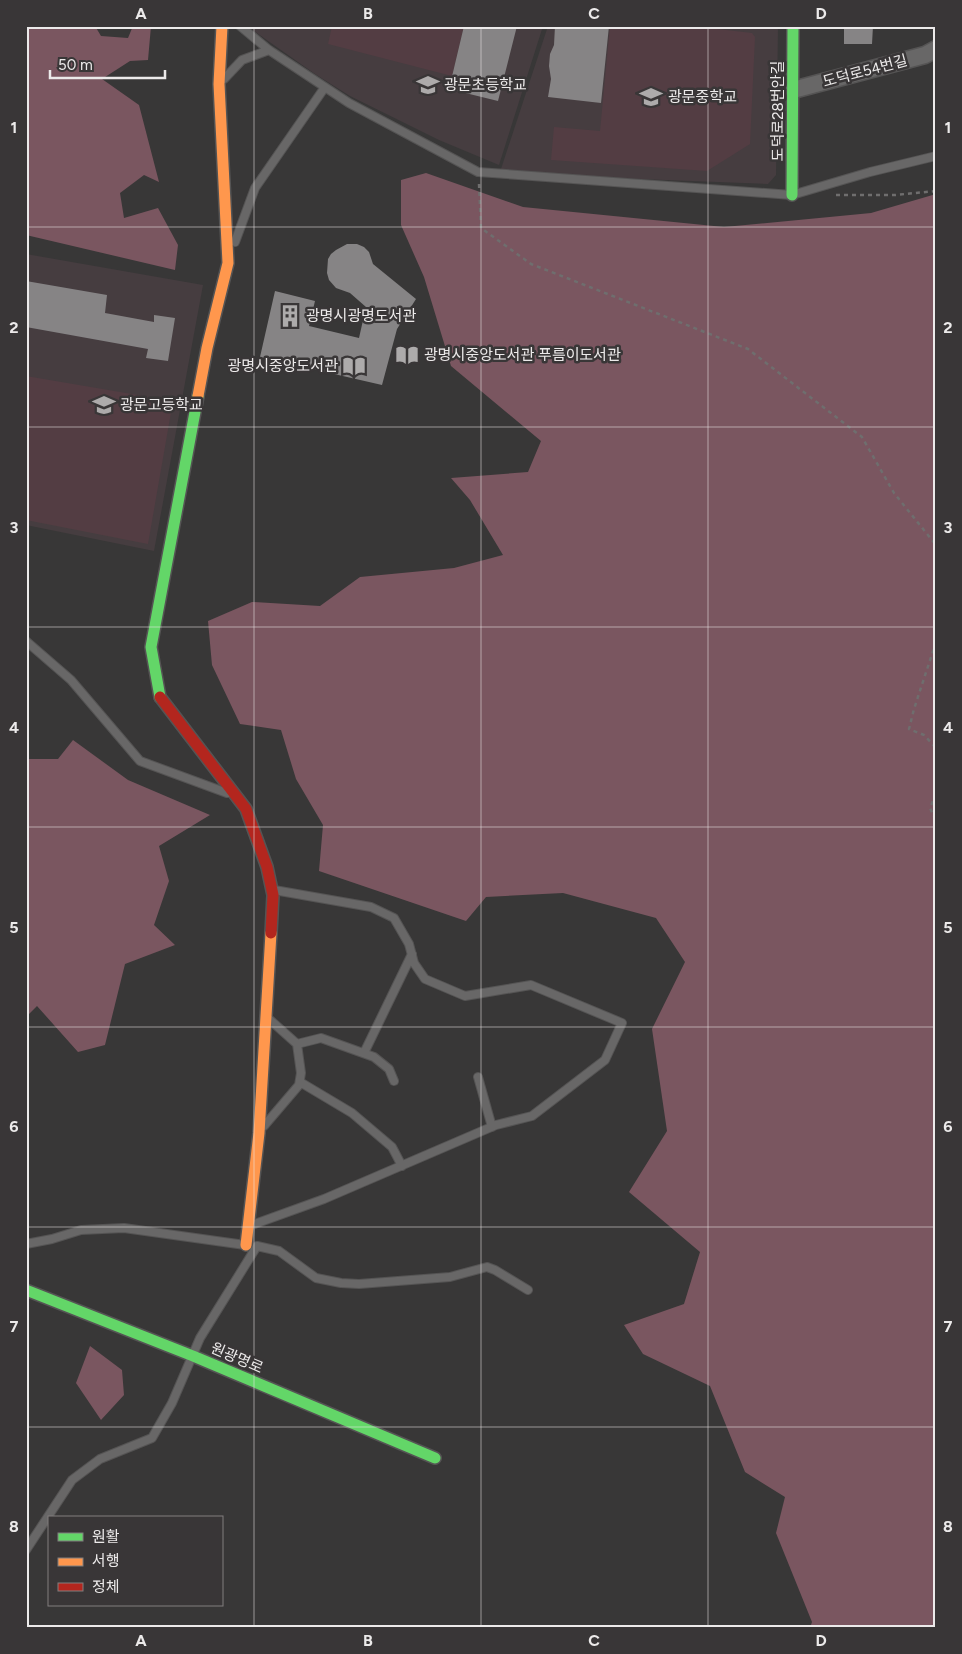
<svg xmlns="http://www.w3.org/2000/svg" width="962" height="1654" font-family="Figtree,'Noto Sans KR',sans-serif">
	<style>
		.built { fill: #463d40 }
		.green { fill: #533d43 }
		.forest { fill: #7a5660 }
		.building { fill: #868485 }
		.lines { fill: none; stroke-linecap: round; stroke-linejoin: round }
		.lane-casing { stroke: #555454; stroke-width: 10 }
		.street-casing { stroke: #555454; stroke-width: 19 }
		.fast-casing { stroke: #555454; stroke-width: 14 }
		.slow-casing { stroke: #555454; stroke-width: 14 }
		.jam-casing { stroke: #555454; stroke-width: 14 }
		.path { stroke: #6f6e6e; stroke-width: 2.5; stroke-dasharray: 4 4; stroke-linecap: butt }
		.lane { stroke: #686767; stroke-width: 8 }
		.street { stroke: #686767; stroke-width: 16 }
		.fast { stroke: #63d668; stroke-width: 11 }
		.slow { stroke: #ff974d; stroke-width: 11 }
		.jam { stroke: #b3261e; stroke-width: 11 }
		.grid { fill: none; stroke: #eceaea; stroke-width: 1; stroke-opacity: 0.55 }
		.labels { text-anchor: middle; stroke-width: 5; stroke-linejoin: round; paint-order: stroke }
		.street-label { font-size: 15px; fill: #eceaea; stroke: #393637 }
		.poi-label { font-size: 15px; fill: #eceaea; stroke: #393637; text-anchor: start }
		.neatline { fill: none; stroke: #eceaea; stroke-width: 2 }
		.grid-label { font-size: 16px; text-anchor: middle; font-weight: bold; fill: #eceaea }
	</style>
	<rect width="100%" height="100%" fill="#383737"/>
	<path class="built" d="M247,26H543L499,165L439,140L350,96L315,74Z
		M548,26H778L776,175L768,184L534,175L501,169Z
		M26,254L203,285L154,551L26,525Z"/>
	<path class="green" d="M332,26H464L452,76L328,44Z
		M610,26H692L752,33L755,37L750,144L707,171L551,160L554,127L600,131Z
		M26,376L173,401L148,544L26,520Z"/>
	<path class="forest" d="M26,26H95L101,36L128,38L133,26H151L148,60L130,61L102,79L139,105L159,182L144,175L120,193L124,218L158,208L178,245L175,270L26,235Z
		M426,173L523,207L724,227L871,213L936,194V1628H810L812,1622L776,1533L785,1497L745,1472L710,1386L643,1354L624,1325L684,1304L700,1252L629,1192L667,1131L652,1029L685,962L656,918L563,893L486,897L466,921L319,871L323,825L296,779L281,730L240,724L212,665L208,621L252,602L320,606L360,577L454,568L503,555L470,500L451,478L528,472L541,441L451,366L424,277L401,225V180Z
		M73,740L128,780L210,815L159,846L169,881L154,925L175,945L125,964L105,1045L78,1052L37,1006L26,1017V759H58Z
		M90,1346L122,1370L124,1395L101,1420L76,1383Z"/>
	<path class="building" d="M464,26H517L498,101L449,89Z
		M555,26H609L601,103L548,97L551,79L549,66L550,54L554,45Z
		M844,26H873L872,44H844Z
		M347,244H357L364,247L369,252L373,264L416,299L397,329L382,385L260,357L275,291L315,301L309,326L359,338L366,307L350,293L336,288L329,280L327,273L328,259L331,254L336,250Z
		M26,281L107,295L105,313L154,322V315L175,318L168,361L146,358L148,349L26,327Z"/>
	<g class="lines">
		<defs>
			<path id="lane" d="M240,26L269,50L349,103L478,172L792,195L870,172L936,156
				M224,79L242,60L269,50
				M235,242L255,188L325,87
				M26,641L71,680L140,761L227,793
				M297,1044L321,1038L374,1057L389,1069L394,1081
				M364,1053L412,954
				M478,1077L492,1127
				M300,1082L352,1113L392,1147L402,1166
				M264,1126L299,1085L301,1073L297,1044L269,1019
				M252,1225L324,1199L496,1125L532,1116L605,1060L622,1023L531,985L465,996L425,979L414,963L409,944L394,918L371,907L274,890
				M26,1244L52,1239L81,1230L124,1228L245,1245
				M26,1550L72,1480L100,1459L152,1438L172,1403L200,1338L257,1246L279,1251L316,1278L341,1283L359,1284L450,1277L487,1267L495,1270L528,1290"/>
			<path id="street" d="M793,90L925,55L936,49"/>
			<path id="fast" d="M792,195L793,26
				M160,697L151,647L198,396
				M26,1290L193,1356L435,1458"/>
			<path id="slow" d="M198,396L207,348L228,263L219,84L222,26
				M246,1245L259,1133L271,933"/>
			<path id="jam" d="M160,697L246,809L267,867L273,895L271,933"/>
		</defs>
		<use href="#lane" class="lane-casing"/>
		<use href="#street" class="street-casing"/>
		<use href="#fast" class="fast-casing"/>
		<use href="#slow" class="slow-casing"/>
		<use href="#jam" class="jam-casing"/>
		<path class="path" d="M479,184L481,228L531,264L748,349L862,437L894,493L936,545
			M836,195H895L936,191
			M936,642L914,709L909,729L924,735L936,748
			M936,794L930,808L936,821"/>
		<use href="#lane" class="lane"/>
		<use href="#street" class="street"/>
		<use href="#fast" class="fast"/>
		<use href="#slow" class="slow"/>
		<use href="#jam" class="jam"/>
	</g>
	<path class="grid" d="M254,26V1628M481,26V1628M708,26V1628M26,227H936M26,427H936M26,627H936M26,827H936M26,1027H936M26,1227H936M26,1427H936"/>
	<defs>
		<symbol id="school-bare" viewBox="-9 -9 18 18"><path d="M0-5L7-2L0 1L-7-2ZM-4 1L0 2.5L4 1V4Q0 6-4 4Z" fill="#adabab" stroke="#393637" stroke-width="2.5" paint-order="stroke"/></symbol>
		<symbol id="building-bare" viewBox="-9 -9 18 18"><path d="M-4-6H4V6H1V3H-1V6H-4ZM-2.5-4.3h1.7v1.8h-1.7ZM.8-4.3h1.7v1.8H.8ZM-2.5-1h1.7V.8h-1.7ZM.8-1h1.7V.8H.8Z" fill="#adabab" stroke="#393637" stroke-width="2.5" paint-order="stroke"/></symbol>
		<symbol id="library-bare" viewBox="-9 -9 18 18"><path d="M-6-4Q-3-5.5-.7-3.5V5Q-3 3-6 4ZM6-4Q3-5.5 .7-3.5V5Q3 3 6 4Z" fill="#adabab" stroke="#393637" stroke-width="2.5" paint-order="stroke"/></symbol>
	</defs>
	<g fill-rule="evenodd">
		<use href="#school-bare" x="412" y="69" width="32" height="32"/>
		<use href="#school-bare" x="635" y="81" width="32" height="32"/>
		<use href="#building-bare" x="274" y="300" width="32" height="32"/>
		<use href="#library-bare" x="391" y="339" width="32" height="32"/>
		<use href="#library-bare" x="338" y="350" width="32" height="32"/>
		<use href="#school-bare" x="88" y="389" width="32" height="32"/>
	</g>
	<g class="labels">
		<g class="street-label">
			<text transform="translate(865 71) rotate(-15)" y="5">도덕로54번길</text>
			<text transform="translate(778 111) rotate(-90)" y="5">도덕로28번안길</text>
			<text transform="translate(237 1358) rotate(23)" y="5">원광명로</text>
		</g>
		<g class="poi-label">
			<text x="444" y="90">광문초등학교</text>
			<text x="668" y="102">광문중학교</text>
			<text x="306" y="321">광명시광명도서관</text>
			<text x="424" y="360">광명시중앙도서관 푸름이도서관</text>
			<text x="338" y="371" text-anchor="end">광명시중앙도서관</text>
			<text x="120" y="410">광문고등학교</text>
		</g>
	</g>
	<rect width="962" height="1654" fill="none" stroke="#393637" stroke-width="55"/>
	<rect x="48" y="1516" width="175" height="90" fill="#393637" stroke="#817e7f"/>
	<rect x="58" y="1533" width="25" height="8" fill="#63d668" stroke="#817e7f"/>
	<text x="92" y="1542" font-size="15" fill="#eceaea">원활</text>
	<rect x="58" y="1558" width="25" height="8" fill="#ff974d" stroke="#817e7f"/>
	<text x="92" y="1566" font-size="15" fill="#eceaea">서행</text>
	<rect x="58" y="1583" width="25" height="8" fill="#b3261e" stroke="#817e7f"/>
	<text x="92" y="1592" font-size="15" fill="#eceaea">정체</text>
	<path d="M50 70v8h115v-8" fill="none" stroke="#eceaea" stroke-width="2.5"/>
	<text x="58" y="70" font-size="15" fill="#eceaea" stroke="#393637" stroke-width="4" paint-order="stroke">50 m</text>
	<rect x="28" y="28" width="906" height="1598" class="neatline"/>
	<g class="grid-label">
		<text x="141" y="19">A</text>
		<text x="368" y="19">B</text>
		<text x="594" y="19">C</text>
		<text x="821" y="19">D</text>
		<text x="14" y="133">1</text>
		<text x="948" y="133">1</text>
		<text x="14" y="333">2</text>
		<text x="948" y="333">2</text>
		<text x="14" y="533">3</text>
		<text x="948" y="533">3</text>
		<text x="14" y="733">4</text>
		<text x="948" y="733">4</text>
		<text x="14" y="933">5</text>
		<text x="948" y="933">5</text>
		<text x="14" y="1132">6</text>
		<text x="948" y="1132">6</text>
		<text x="14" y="1332">7</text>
		<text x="948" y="1332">7</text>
		<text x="14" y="1532">8</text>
		<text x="948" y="1532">8</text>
		<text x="141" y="1646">A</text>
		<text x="368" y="1646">B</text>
		<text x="594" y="1646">C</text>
		<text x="821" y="1646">D</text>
	</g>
</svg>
